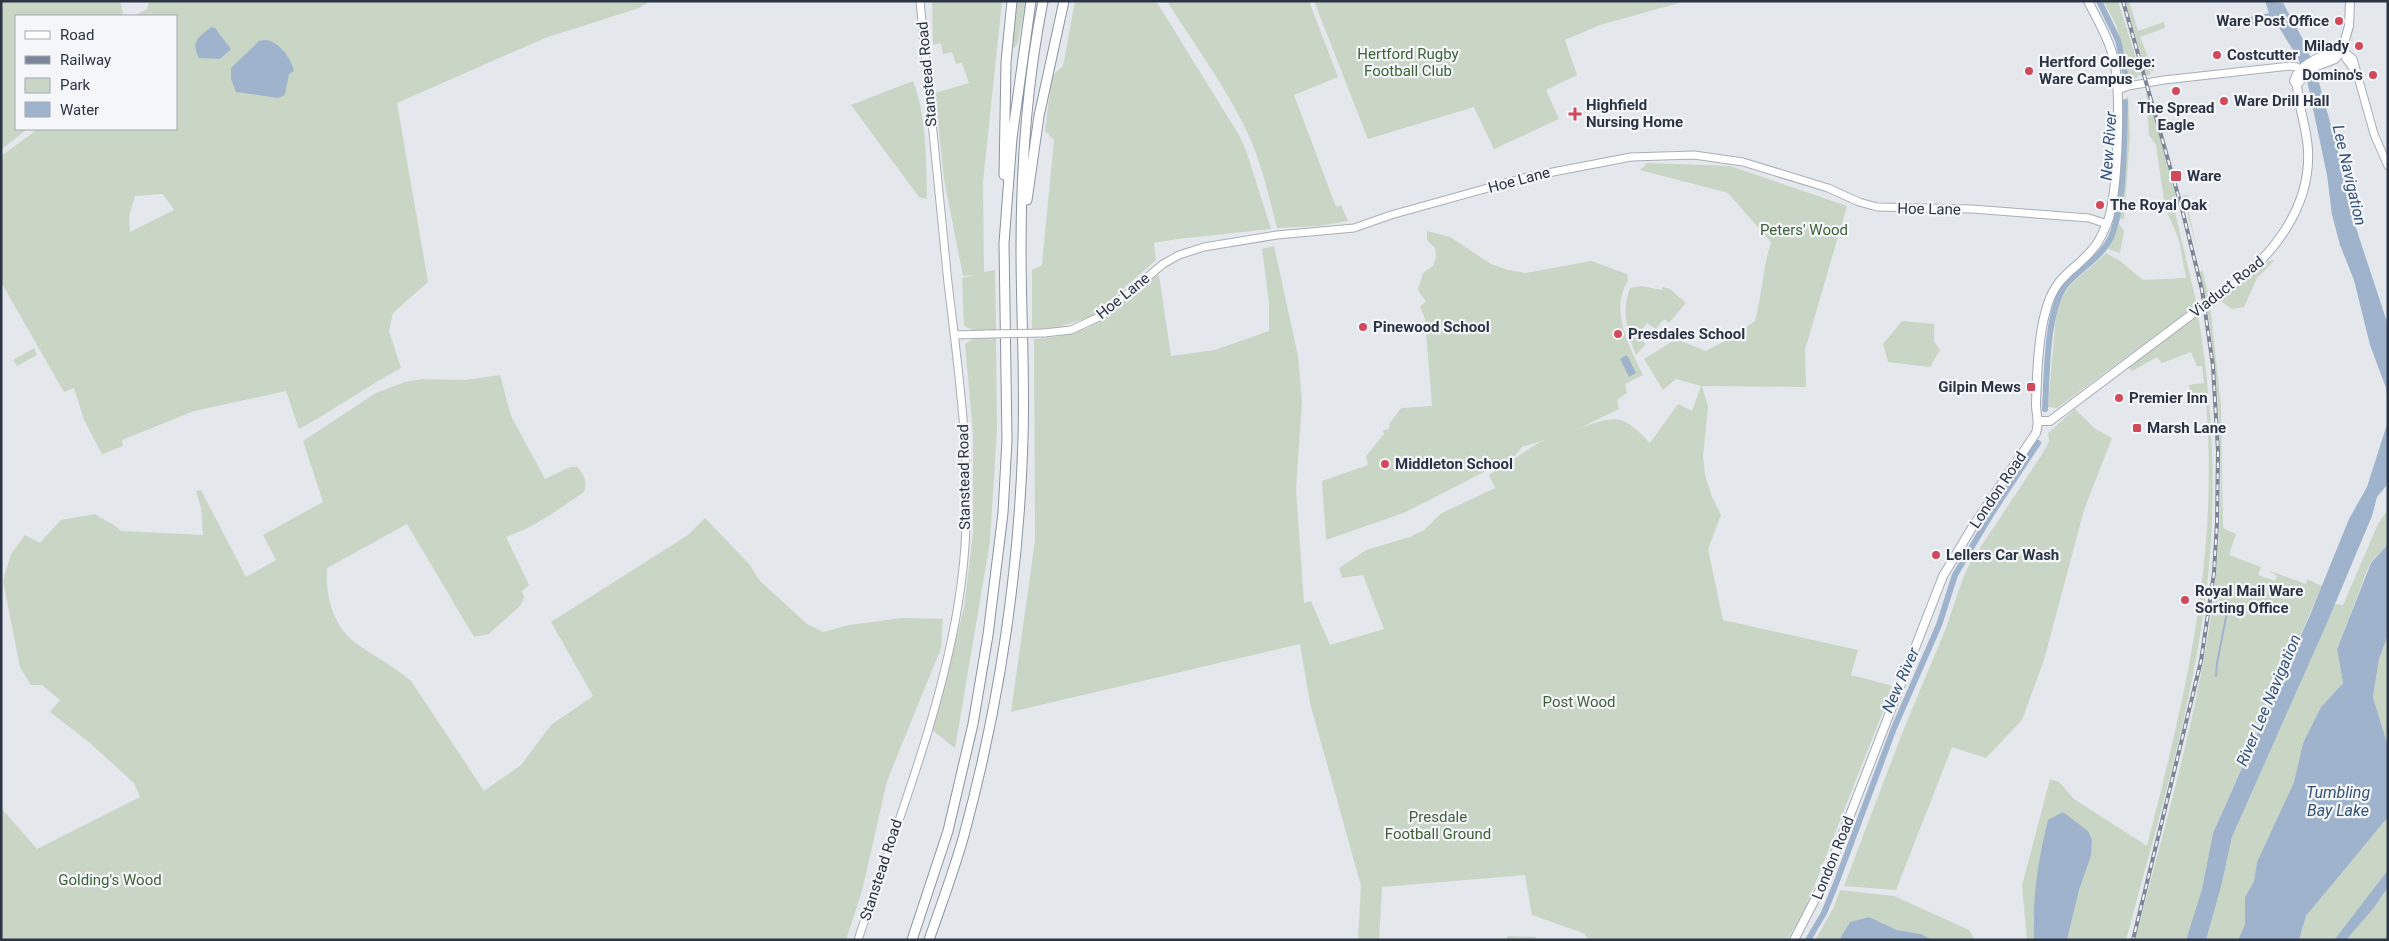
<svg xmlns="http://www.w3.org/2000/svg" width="2389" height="941" font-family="Roboto,sans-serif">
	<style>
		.green { fill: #c9d6c5; fill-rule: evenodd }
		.water { fill: #9fb4cc }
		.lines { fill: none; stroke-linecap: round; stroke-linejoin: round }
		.stream { stroke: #9fb4cc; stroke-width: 2 }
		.canal { stroke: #9fb4cc; stroke-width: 6 }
		.secondary-casing { stroke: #a9aeb7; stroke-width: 9 }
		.primary-casing { stroke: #a3abb8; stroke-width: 10 }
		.highway-casing { stroke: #8b94a3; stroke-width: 11 }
		.secondary { stroke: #fff; stroke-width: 7 }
		.primary { stroke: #fff; stroke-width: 8 }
		.highway { stroke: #fff; stroke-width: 9 }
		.rail-casing { stroke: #7d8696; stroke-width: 4 }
		.rail { stroke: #f4f6f9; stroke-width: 2; stroke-dasharray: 5.5; stroke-linecap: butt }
		.secondary-bridge-casing { stroke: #a9aeb7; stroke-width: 9; stroke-linecap: butt }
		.primary-bridge-casing { stroke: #a3abb8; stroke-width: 10; stroke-linecap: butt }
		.secondary-bridge { stroke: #fff; stroke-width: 7 }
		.primary-bridge { stroke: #fff; stroke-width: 8 }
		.poi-dot { fill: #d1495b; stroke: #f4f6f9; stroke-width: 2 }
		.labels { text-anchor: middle; stroke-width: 4.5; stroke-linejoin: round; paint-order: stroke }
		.poi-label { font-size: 15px; font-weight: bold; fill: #2b3445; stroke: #f4f6f9; text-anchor: start }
		.park-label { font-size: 15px; fill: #3f6138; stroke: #f4f6f9 }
		.street-label { font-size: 15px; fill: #2b3445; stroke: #f4f6f9 }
		.water-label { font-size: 16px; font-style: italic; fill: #34527a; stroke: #f4f6f9 }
	</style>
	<rect width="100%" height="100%" fill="#e4e7ec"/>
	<path class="green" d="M1,1H120L123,13L121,16H16V129H27L1,150Z
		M149,1H649V2L639,8L545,38L397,103L428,282L393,313L389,331L401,368C366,387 334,410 299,429L286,391L194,411L122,440L123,446L102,454L84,420L74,388L64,392L1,282V156L38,129H176V16H134L147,9ZM163,194L174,210L130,232L129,216L135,196Z
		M932,1H1002L983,182L984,272L995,270L996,330L974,331L964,326L962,278L975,275L963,276L944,179L935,93L969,83L962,63L956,64L952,52L943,54L941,43L933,45Z
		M1017,1H1026L1018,42L1014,49L1012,43Z
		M1075,1H1156L1239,135L1246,150L1271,229L1177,239L1154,243L1156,260L1091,317L1055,328L1032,329V270L1042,265L1054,140L1045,131L1052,76L1063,66Z
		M1167,1H1309L1338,77L1294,95L1336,207L1341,205L1348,221L1319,226L1277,228C1269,197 1262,165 1249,136C1227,88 1195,46 1167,1Z
		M1314,1H1686L1600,25L1565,40L1577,75L1546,90L1559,119L1494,149L1474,107L1368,139Z
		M2103,1H2118L2142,77L2139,74L2138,77L2129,80L2123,73L2128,72V69L2116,25Z
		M2125,1H2129L2138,31L2164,22L2165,28L2140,37L2154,71L2150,70L2151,74L2147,76Z
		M913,81C927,117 926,161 927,199L919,197L851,105Z
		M2146,88L2179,206L2174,208L2197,305L2057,408L2048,407L2056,313C2065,281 2085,275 2106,253L2120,261L2143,280L2186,278L2179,240L2165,207L2156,145L2149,135Z
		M2128,96L2130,136L2124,219H2120L2126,102H2123Z
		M1647,163L1730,166L1847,206L1805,350L1806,387L1702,386L1708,407L1703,456L1705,475L1712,497L1721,515L1708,549L1723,620L1858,650L1851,675L1893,686L1804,912L1787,940H1590L1583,933L1532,915L1525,875L1382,887L1379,939L1396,940H1358L1361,886L1310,703L1300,644L1011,712L1035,541L1034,339C1076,336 1098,328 1128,299C1137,291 1147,278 1159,275L1171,356L1215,350L1269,331V302L1262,249L1274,246L1298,356L1302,401L1296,490L1304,603L1311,601L1330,645L1384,629L1363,575L1342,578L1339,568L1366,550L1410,537L1424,530L1440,514L1495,488L1489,475L1540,442L1548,439L1522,447L1515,456L1406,512L1326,540L1322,481L1368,465L1366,456L1384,434L1383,430L1389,429L1390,423L1401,408L1432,406L1425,319L1420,306L1426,302L1418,290L1423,273L1433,266L1436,257L1435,248L1427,240V231L1450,237L1491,264L1508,270L1526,273L1591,261L1627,274L1628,281C1609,310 1630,348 1643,375L1625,384L1627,393L1617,400L1619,409L1580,428C1618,415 1622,414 1650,443L1678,404L1692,411L1701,386L1676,379L1663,390L1644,359L1676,339L1706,351L1727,340L1755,321C1762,295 1763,268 1771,242L1728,193L1640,170Z
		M2188,195L2189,199L2186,200L2198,253L2183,196Z
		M2119,224L2124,231L2120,253L2108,249Z
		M2199,258L2209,296L2205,299L2200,272L2202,271Z
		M2275,260L2257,278L2244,307L2232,309L2220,301L2221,298L2269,261Z
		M1641,286L1662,290L1663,287L1670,289L1686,303L1669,323L1664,319L1656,329L1647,323L1637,336L1646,344L1636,355C1627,332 1621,312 1630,288Z
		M2210,305L2221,405L2223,528L2236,534L2229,555L2261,567L2258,575L2275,581L2277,576L2267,570L2306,584L2307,579L2322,586L2213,833L2202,890L2186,940H2135C2161,839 2191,738 2208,635C2226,527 2224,415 2207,308Z
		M2198,314C2213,406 2218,500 2206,593C2192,710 2156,827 2126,940H2067L2079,890L2091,856L2033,917L2034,940H2027L2022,886L2050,779L2059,782L2074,799L2147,846C2185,697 2219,559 2206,404L2191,405L2189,385L2204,383L2202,366H2197L2191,352L2162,363L2157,357L2132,371L2128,367Z
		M1902,321L1934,324V341L1940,350L1930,367L1888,362L1883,344Z
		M996,338L997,429L990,542L955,748L932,730L964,608L973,533V433L965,344L973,339Z
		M34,348L37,355L17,366L13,360Z
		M500,375L511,416L545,479L570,467H577C585,475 587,482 584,492C559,509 535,527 506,537L529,585L522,591L524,598L520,606L489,634L474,637L407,524L327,568C325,595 333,627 357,644C375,657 394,666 411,681L484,791L521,765L551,725L593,696L551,622L688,535L705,518L749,564L760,581L807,624L823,632L849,625L902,618L943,619L941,648L887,781L862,891L846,940H1V808L37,849L140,797L134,783L90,743L50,712L60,700L42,685H31L20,667L3,581L11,554L25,535L40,543L61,520L95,514C104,521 114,523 121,531L203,535L201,508L196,491L201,490L246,577L276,560L263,535L323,502L303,441L376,393L405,382L423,379L465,380Z
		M2075,409L2094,428L2112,438L2084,510L2044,660L2022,720L1986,758L1952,747L1896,890L1844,886L1903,731L1946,628L1963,578L1970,563L2041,456L2049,442L2048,433Z
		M2388,509V544L2370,563L2337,649L2343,683L2321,707L2303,743L2294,782L2257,862L2254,881L2245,897V924L2238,940H2206L2221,887L2232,837L2335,604L2343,605L2378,524Z
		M2388,635V746L2373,697L2379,659Z
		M2388,817V870L2334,940H2299L2306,916Z
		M2388,887V940H2346L2373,909Z
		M1840,890L1894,896L1969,930L1975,940H1933L1921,934L1897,930L1869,917L1850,922L1839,940H1815L1834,907Z
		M1507,936L1536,937V940H1507Z"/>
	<path class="water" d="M2265,1L2283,3L2305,43L2316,72L2341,161L2356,228L2388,325V402L2386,388L2370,345L2354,280L2340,245L2332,215L2327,175L2308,85L2298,58L2275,21L2226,29L2224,23L2269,13Z
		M211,27L215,28L231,49L220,59L199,58C190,42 199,37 211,27Z
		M265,40C279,41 291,58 294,71L289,74L285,95L278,98L236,92L231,79V68L259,41Z
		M1627,355L1636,373L1629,377L1620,359Z
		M2388,421V480L2387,485L2377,497L2372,516L2327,623L2232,837L2221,887L2206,940H2186L2202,889L2213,833L2310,615L2349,519L2367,487Z
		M2388,544V635L2379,659L2373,697L2388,746V817L2306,916L2299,940H2238L2245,924V897L2254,881L2257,862L2294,782L2303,743L2321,707L2343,683L2337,649L2371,563Z
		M2063,812L2088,831L2092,840L2091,856L2079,890L2067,940H2034C2032,899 2038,860 2048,820Z
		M2388,870V887L2373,909L2346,940H2334Z
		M1869,917L1897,930L1921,934L1933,940H1839L1850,922Z"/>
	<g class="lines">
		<path class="stream" d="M2216,676L2217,663L2228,607"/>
		<path class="canal" d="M2099,1L2118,40L2125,73
			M2045,409C2047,376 2046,312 2065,286C2079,268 2101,259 2111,237C2125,206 2124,137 2125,102
			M1808,940L1824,913L1835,886L1894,728L1939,625L1955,575L1992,513L2038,443"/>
		<defs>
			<path id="secondary" d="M2342,50L2353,59L2374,134L2388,166
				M2342,50L2346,59L2355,71
				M2117,76L2128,86
				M2118,90L2128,86L2164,80L2290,66L2297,67L2304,74
				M1044,333L1071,330L1101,316L1163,264L1179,255L1204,247L1277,235L1354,228L1391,215L1527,177L1631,157L1694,155L1743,162L1828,188L1859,202L1877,207L1972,209L2089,218L2107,224
				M954,335L988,334
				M858,940C896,825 945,705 961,585C975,484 960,383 948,283C938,189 929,95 920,1"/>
			<path id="primary" d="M2297,85L2309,69L2335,59L2342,50L2349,26L2350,1
				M2229,288C2273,256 2311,207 2308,150C2307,128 2298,106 2297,85L2294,81C2299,63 2326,54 2342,50
				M2040,421H2050L2195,312
				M1794,940L1824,882L1943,576L1973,526L2036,433C2040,421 2036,416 2036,404C2037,375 2038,337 2046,310C2056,271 2080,270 2098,242C2102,235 2106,226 2109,218C2118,185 2122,89 2113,56C2108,37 2097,19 2088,1"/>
			<path id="highway" d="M1004,175L1006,62L1012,1
				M1027,200L1039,116L1064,1
				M912,940L948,831L973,724L988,635L1003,513L1007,440L1004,243L1012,138L1031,1
				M929,940C941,905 954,871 964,835C999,706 1019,573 1023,439C1025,376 1021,312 1021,248C1021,166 1027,82 1043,1"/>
		</defs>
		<use href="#secondary" class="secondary-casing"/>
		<use href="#primary" class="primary-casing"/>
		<use href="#highway" class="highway-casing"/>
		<use href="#secondary" class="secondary"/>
		<use href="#primary" class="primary"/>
		<use href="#highway" class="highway"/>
		<defs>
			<path id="rail" d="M2123,1L2182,209L2202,290L2213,366L2218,451L2217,523L2214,573L2201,661L2133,940"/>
		</defs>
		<use href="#rail" class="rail-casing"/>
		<use href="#rail" class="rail"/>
		<defs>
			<path id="secondary-bridge" d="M988,334L1044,333"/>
			<path id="primary-bridge" d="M2195,312L2229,288"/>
		</defs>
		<use href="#secondary-bridge" class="secondary-bridge-casing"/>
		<use href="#primary-bridge" class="primary-bridge-casing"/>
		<use href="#secondary-bridge" class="secondary-bridge"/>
		<use href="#primary-bridge" class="primary-bridge"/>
	</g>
	<g class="poi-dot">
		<circle cx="2339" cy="21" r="5"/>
		<circle cx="2359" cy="46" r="5"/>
		<circle cx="2217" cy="55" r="5"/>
		<circle cx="2029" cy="71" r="5"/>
		<circle cx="2373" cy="75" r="5"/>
		<circle cx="2176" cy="91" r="5"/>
		<circle cx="2224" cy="101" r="5"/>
		<path d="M1572.5 106.5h5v5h5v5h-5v5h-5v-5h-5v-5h5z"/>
		<rect x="2170" y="170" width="12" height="12" rx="2.5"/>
		<circle cx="2100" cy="205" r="5"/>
		<circle cx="1363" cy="327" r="5"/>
		<circle cx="1618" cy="334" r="5"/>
		<rect x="2026" y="382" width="10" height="10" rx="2.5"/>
		<circle cx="2119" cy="398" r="5"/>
		<rect x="2132" y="423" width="10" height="10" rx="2.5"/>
		<circle cx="1385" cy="464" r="5"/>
		<circle cx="1936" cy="555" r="5"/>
		<circle cx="2185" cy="600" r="5"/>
	</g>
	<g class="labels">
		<g class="poi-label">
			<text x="2329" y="26" text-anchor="end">Ware Post Office</text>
			<text x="2349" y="51" text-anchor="end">Milady</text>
			<text x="2227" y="60">Costcutter</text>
			<text x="2039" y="67">Hertford College:<tspan x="2039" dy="17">Ware Campus</tspan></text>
			<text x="2363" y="80" text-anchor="end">Domino's</text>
			<text x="2234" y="106">Ware Drill Hall</text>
			<text x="1586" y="110">Highfield<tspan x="1586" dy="17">Nursing Home</tspan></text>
			<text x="2176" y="113" text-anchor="middle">The Spread<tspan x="2176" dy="17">Eagle</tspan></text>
			<text x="2187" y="181">Ware</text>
			<text x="2110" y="210">The Royal Oak</text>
			<text x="1373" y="332">Pinewood School</text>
			<text x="1628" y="339">Presdales School</text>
			<text x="2021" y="392" text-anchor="end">Gilpin Mews</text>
			<text x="2129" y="403">Premier Inn</text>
			<text x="2147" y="433">Marsh Lane</text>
			<text x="1395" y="469">Middleton School</text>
			<text x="1946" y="560">Lellers Car Wash</text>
			<text x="2195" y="596">Royal Mail Ware<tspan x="2195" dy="17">Sorting Office</tspan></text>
		</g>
		<g class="park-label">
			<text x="1408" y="59">Hertford Rugby<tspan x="1408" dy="17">Football Club</tspan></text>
			<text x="1804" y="235">Peters' Wood</text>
			<text x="1579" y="707">Post Wood</text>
			<text x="1438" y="822">Presdale<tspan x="1438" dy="17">Football Ground</tspan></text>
			<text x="110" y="885">Golding's Wood</text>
		</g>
		<g class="street-label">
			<text transform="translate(927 74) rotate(-95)" y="5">Stanstead Road</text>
			<text transform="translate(1519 180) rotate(-15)" y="5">Hoe Lane</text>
			<text transform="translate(1929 209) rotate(1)" y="5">Hoe Lane</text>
			<text transform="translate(2227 287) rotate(-38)" y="5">Viaduct Road</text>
			<text transform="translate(1123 296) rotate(-39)" y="5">Hoe Lane</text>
			<text transform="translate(964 477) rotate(-91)" y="5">Stanstead Road</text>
			<text transform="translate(1998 490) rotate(-56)" y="5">London Road</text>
			<text transform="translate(1833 858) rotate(-68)" y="5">London Road</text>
			<text transform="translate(881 870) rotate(-72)" y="5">Stanstead Road</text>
		</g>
		<g class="water-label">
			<text transform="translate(2108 146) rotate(-86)" y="6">New River</text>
			<text transform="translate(2350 175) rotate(77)" y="6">Lee Navigation</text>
			<text transform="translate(1900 680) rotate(-66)" y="6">New River</text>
			<text transform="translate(2268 700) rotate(-67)" y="6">River Lee Navigation</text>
			<text x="2338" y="798">Tumbling<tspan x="2338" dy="18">Bay Lake</tspan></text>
		</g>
	</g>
	<rect width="2389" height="941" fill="none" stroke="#2b3445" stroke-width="5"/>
	<rect x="15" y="15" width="162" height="115" fill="#f4f6f9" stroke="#a4a8b1"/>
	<rect x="25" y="31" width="25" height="8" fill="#ffffff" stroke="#a4a8b1"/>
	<text x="60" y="40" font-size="15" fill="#2b3445">Road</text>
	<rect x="25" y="56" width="25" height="8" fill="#7d8696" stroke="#a4a8b1"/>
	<text x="60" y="65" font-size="15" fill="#2b3445">Railway</text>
	<rect x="25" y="78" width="25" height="15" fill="#c9d6c5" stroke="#a4a8b1"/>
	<text x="60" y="90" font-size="15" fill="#2b3445">Park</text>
	<rect x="25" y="102" width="25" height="15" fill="#9fb4cc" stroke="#a4a8b1"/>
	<text x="60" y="115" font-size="15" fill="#2b3445">Water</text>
</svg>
